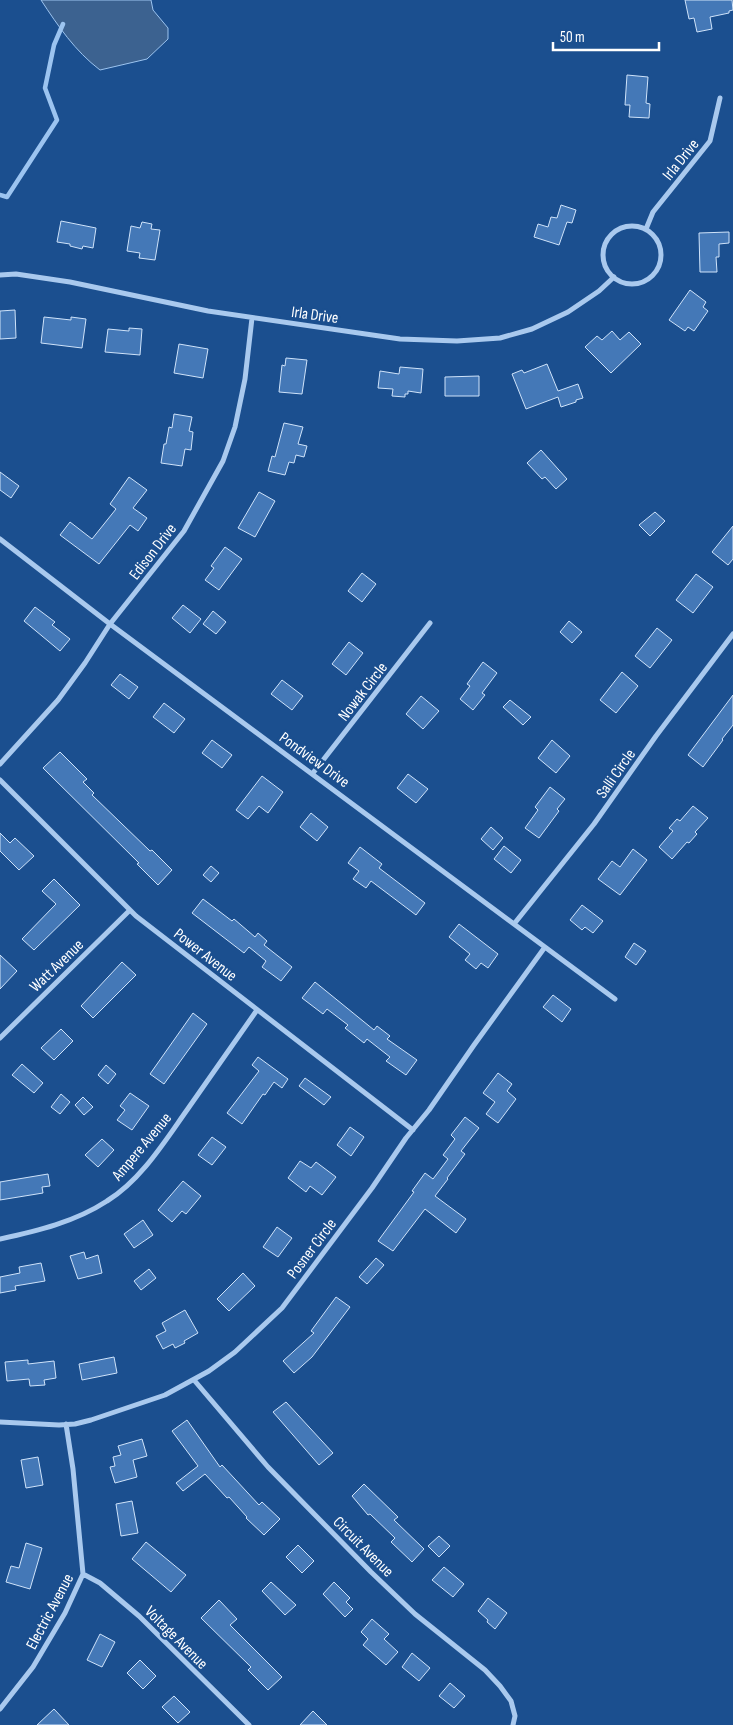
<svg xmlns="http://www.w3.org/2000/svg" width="733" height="1725" font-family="'Sofia Sans Condensed',sans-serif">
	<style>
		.water { fill: #3c6290; stroke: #9cc4f0 }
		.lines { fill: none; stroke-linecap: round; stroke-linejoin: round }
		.stream { stroke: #9cc4f0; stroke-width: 4.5 }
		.building { fill: #4478b7; stroke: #cfe3fa }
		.minor { stroke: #a9c9ee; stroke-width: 5 }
		.labels { text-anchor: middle; stroke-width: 5; stroke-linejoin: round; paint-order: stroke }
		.street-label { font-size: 16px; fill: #fff; stroke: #1b4f8f }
	</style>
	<rect width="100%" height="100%" fill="#1b4f8f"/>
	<path class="water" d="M41,0H151L153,10L168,28V39L147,59L100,70C75,51 58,26 41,0Z"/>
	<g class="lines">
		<path class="stream" d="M0,195L7,197L57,120L45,88L54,45L63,24"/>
	</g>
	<path class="building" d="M685,0H732L733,10L729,11V13L710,17L712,29L697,32L694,18L689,19Z
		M627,75L648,77L646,103L650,104L649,118L629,117L630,105H625Z
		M561,205L576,210L572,223L567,222L559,245L534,237L538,224L548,227L551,217L557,218Z
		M61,221L96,228L93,248L83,246L82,249L70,246V244L57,242Z
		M142,222L152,224L151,229L160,230L155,260L139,258L140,253L127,251L131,226L140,228Z
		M729,232V243L719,244V257H716L717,272H700L699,233Z
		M690,290L706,302L703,307L708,311L694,331L688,327L685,331L669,320Z
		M15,310L16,338L0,339V311Z
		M44,317L71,320V317L86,319L82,348L41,343Z
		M129,328L142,329L140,355L105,352L108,329L129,331Z
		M612,331L620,340L629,332L641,344L611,373L585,347L597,336L602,340Z
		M179,344L208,349L203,378L174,373Z
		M286,358L307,360L302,394L279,392L282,365L285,366Z
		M547,364L558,391L578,384L583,398L576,400V402L561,407L558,397L526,409L512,374L522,370L524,373Z
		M400,367L423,369L421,393L408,391V394H405V397L392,396L393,389L378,388L380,371L399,374Z
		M479,376V396H445V377Z
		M174,414L192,417L189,431L193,432L191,450L185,449L182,466L161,463L164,444H166L169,427L172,428Z
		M284,423L303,427L298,444L307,446L304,457L296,455L294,463L289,462L285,475L268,471L272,456L275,457Z
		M541,450L567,479L556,489L545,477L542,479L527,463Z
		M0,472L19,486L11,498L0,490Z
		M129,477L147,490L133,508L147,518L138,531L130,525L99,564L60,535L70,522L92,539L116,509L110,504Z
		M259,492L275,501L255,537L238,528Z
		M655,512L665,521L650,536L639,525Z
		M733,526V559L728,565L712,552Z
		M225,547L242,559L219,590L205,580L214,568L211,566Z
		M362,573L376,584L362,602L348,591Z
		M696,574L713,587L693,613L676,600Z
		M183,605L201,619L190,633L172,618Z
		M35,607L55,622L52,625L70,639L60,651L24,621Z
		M213,611L226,622L216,634L203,624Z
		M569,621L582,632L572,643L560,632Z
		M657,628L672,640L650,668L635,656Z
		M349,642L363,653L346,675L332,664Z
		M483,662L497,673L482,693L485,695L473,710L460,699L470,686L467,684Z
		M622,672L638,686L616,713L600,700Z
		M120,674L138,687L129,699L111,685Z
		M282,680L303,696L292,710L271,694Z
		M733,695V725L722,739L723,740L703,767L688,755Z
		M421,696L439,711L423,729L406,714Z
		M510,700L531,717L523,725L503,707Z
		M164,703L185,719L174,733L153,717Z
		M212,740L232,755L222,768L202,753Z
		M552,740L570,756L556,773L538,758Z
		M60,752L87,779L83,782L94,793L92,795L150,851L152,850L172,870L158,885L137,864L139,863L43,768Z
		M408,774L428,789L416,803L397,788Z
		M262,776L283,792L268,813L259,806L248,819L236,810Z
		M550,787L565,799L557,809L559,811L539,838L525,828L538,810L535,807Z
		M693,806L708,818L695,832L697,834L689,843L687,842L672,859L659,847L673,831L669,828L677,819L680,821Z
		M311,813L328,827L317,841L300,827Z
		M491,827L503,838L493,850L481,839Z
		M0,833L10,843L15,838L34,856L19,870L0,851Z
		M504,846L521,860L511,873L494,859Z
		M360,847L382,864L379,868L425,903L416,915L371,881L366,888L353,879L359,871L348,863Z
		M633,849L647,860L620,895L598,879L612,861L620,867Z
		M211,866L219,873L211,882L203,875Z
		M54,879L80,905L34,950L22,939L56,904L42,891Z
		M203,899L232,921L234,919L255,937L258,933L267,941L264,945L292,967L281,981L262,967L266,961L249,947L244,953L192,913Z
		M582,905L603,921L593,933L585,927L582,930L570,920Z
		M459,924L498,954L488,968L481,963L476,969L465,960L470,954L449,937Z
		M634,943L646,951L636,965L625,957Z
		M0,955L17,971L0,989Z
		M122,962L136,975L93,1018L81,1006Z
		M315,982L374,1030L377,1026L390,1036L387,1039L417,1060L406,1075L386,1061L390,1057L367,1039L364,1043L345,1028L348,1025L327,1009L323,1014L302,998Z
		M553,995L571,1009L562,1022L543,1007Z
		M193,1013L207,1024L164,1084L150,1074Z
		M61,1029L73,1041L54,1060L41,1048Z
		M258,1057L288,1079L282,1088L274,1082L265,1095L263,1094L242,1124L227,1113L259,1071L252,1065Z
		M22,1064L43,1083L34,1093L12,1075Z
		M106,1065L116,1074L108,1084L98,1075Z
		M498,1073L512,1084L507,1091L516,1099L498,1123L486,1114L495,1102L483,1093Z
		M305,1078L331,1097L324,1105L299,1086Z
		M130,1093L149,1106L132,1130L117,1120L125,1110L120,1106Z
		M61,1094L70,1102L60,1114L51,1107Z
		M83,1097L93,1107L84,1115L75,1105Z
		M465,1117L479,1128L461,1151L465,1154L447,1178L448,1179L435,1196L466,1219L456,1233L425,1209L393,1251L378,1241L414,1192L412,1191L425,1173L433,1179L448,1159L443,1155L455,1139L451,1135Z
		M350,1127L364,1137L351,1156L337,1145Z
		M212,1137L226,1147L212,1165L198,1155Z
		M102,1139L114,1150L98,1167L85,1155Z
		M300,1161L311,1168L316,1162L336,1177L322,1195L310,1186L306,1192L288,1178Z
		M48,1174L50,1186L42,1187L43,1193L0,1200V1182Z
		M183,1181L201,1196L186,1214L182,1211L172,1222L158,1210Z
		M143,1220L153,1235L134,1248L124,1234Z
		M277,1227L292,1238L278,1257L263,1247Z
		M84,1252L86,1259L98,1255L102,1273L78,1279L70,1256Z
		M376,1258L384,1265L367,1284L359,1277Z
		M41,1263L45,1281L15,1286L16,1290L0,1293V1277L20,1273L19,1267Z
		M149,1269L156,1278L141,1290L134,1281Z
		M243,1273L255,1286L229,1311L217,1299Z
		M336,1297L350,1307L312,1357L294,1373L283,1361L314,1333L311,1331Z
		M185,1310L198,1333L184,1341L185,1343L175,1348L173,1344L163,1349L156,1336L166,1331L162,1323Z
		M114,1357L117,1373L82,1380L79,1364Z
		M28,1360V1364L54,1361L56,1378L44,1380L45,1385L30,1386L29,1379L7,1381L5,1362Z
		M286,1402L333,1453L319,1465L273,1412Z
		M187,1420L220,1467L222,1465L259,1505L262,1502L280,1519L264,1535L246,1518L247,1517L229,1497L227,1498L205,1474L183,1491L176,1483L198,1466L172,1431Z
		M142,1439L147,1456L133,1460L137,1477L115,1483L110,1467L115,1466L113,1457L121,1455L118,1446Z
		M38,1457L43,1485L26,1488L21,1460Z
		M364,1484L398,1517L394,1520L424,1549L412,1562L391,1542L395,1538L370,1514L368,1515L352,1496Z
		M132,1501L138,1533L121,1536L116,1504Z
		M439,1536L450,1546L439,1557L428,1546Z
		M146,1542L186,1575L171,1592L132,1559Z
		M26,1543L42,1548L30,1589L6,1582L11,1566L19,1568Z
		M298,1545L314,1561L302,1573L286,1557Z
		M444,1567L464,1584L453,1597L432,1580Z
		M271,1582L296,1605L285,1615L262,1591Z
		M334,1582L350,1598L346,1602L353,1609L345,1617L323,1594Z
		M488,1598L507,1613L495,1629L487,1622L488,1620L478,1611Z
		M219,1600L237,1619L230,1625L282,1677L268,1690L248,1670L251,1667L201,1618Z
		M372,1619L389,1634L384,1639L398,1652L386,1665L363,1645L368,1639L361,1632Z
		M100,1634L115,1642L102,1667L87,1660Z
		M412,1653L430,1668L419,1681L402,1667Z
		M140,1660L156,1676L143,1689L127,1673Z
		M450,1683L465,1696L454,1708L439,1696Z
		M174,1696L190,1712L178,1723L162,1707Z
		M54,1709L69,1725H37Z
		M313,1711L327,1725H300Z"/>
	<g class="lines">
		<path class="minor" d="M603 255a29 29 0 1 1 58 0a29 29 0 1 1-58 0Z
			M646,229L653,212L710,141L720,98
			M0,275L16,274L70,282L208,311L400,339L457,341L500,338L532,329L568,312L599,291L614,277
			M0,539L110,624L615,999
			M0,764L58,700L85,663L110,624L184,531L223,461L235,427L245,379L252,318
			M313,773L430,623
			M0,780L136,916L413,1130
			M514,924L594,824L656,736L733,634
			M0,1038L130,910
			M0,1239C37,1231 75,1222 107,1201C141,1180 165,1141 187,1110C211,1076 234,1043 257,1010
			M194,1380L268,1467L371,1572L415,1614L485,1670L500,1686L511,1701L515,1716L513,1725
			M0,1422L59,1425L75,1424L91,1420L165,1395L209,1371L235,1352L282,1308L372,1188L406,1138L429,1110L474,1045L545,947
			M83,1574L100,1583L139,1616L249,1725
			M0,1709L33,1667L65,1613L83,1574L73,1469L66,1424"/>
	</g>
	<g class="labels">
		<g class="street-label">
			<text transform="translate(680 159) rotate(-51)" y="6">Irla Drive</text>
			<text transform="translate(315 314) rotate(8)" y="6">Irla Drive</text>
			<text transform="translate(152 551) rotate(-52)" y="6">Edison Drive</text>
			<text transform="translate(362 691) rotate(-52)" y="6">Nowak Circle</text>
			<text transform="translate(315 759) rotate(36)" y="6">Pondview Drive</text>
			<text transform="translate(615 773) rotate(-55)" y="6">Salli Circle</text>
			<text transform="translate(206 954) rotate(38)" y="6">Power Avenue</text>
			<text transform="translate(56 965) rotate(-44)" y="6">Watt Avenue</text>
			<text transform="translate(141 1146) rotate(-50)" y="6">Ampere Avenue</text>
			<text transform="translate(311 1248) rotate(-53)" y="6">Posner Circle</text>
			<text transform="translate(364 1546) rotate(45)" y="6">Circuit Avenue</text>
			<text transform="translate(49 1611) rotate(-62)" y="6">Electric Avenue</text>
			<text transform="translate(177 1637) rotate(45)" y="6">Voltage Avenue</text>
		</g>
	</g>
	<path d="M553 42v8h106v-8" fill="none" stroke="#ffffff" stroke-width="2.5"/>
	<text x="560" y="42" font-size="15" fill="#ffffff" stroke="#1b4f8f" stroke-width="4" paint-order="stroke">50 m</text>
</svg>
